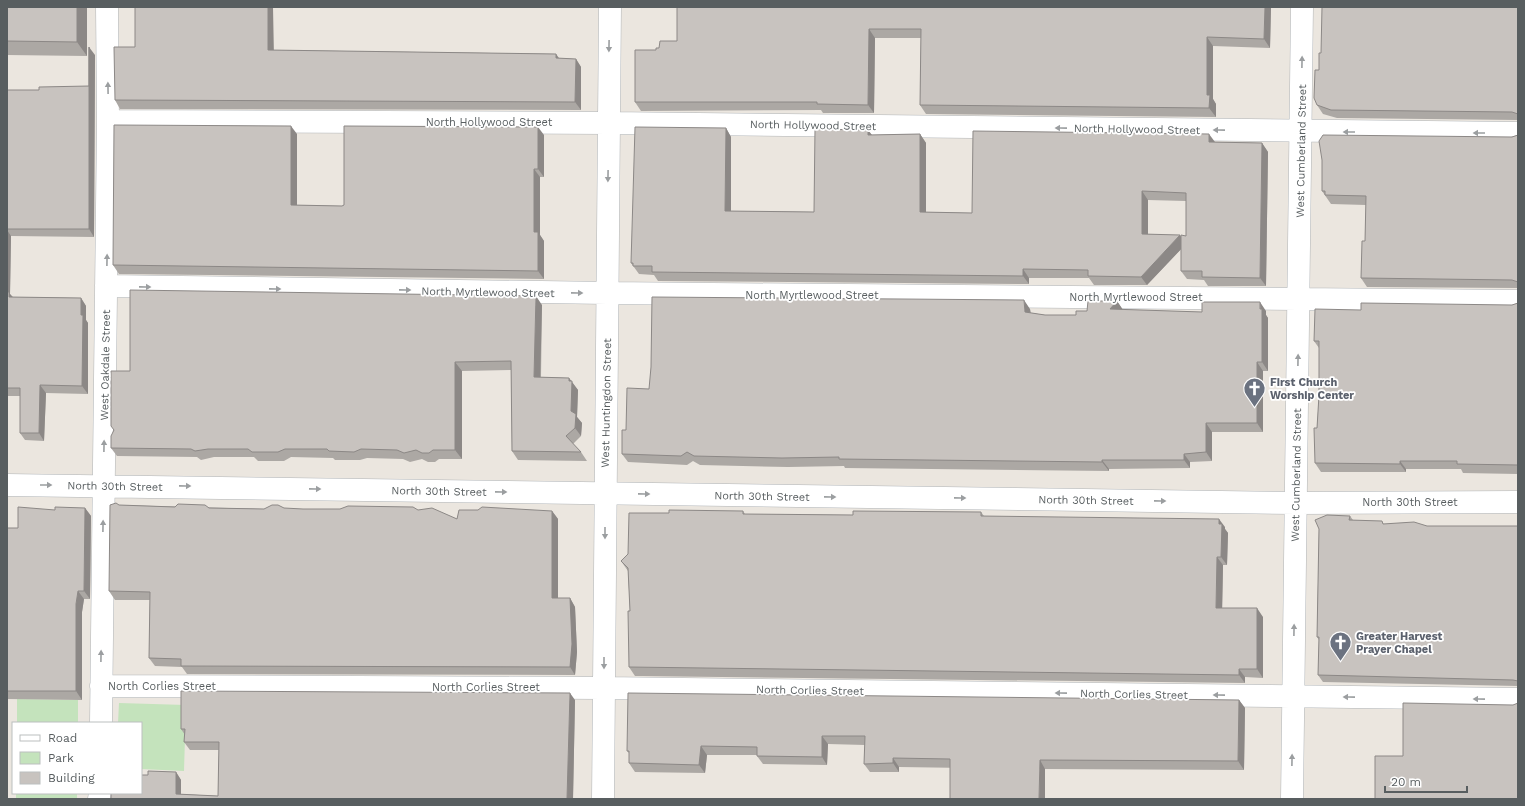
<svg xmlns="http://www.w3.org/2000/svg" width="1525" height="806" font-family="'Work Sans',sans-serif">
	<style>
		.green { fill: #c4e3bc }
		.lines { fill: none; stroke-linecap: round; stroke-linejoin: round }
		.minor-casing { stroke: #b0b4b7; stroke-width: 23 }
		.minor { stroke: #fff; stroke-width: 22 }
		.wall { fill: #aca8a4; fill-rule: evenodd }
		.shaded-wall { fill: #8c8886 }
		.building { fill: #c8c3bf; stroke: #8c8886 }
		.oneway { fill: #9b9ea0 }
		.labels { text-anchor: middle; stroke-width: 3.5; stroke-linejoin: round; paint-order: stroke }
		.street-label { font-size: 11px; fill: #585e60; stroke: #fff }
		.worship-label { font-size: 11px; font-weight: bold; fill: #5b616d; stroke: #fff; text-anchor: start }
	</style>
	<rect width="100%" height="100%" fill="#ebe6df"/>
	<path class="green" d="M17,699L78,700V723H17Z
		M119,703L186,705L184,771L141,769V723H118Z
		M16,793H77V799H16Z"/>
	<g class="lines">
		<defs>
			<path id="minor" d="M108,121L609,123L1518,133
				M106,286L607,293L1518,301
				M7,485L1296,503L1518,502
				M101,686L604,688L1518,699
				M101,723L108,121L107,7
				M99,799L100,793
				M603,799L610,7
				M1292,799L1302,7"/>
		</defs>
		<use href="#minor" class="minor-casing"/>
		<use href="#minor" class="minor"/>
	</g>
	<path class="wall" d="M7,7H87V56L7,55Z
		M273,7V50L556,54L559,58L576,59L581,67V110L120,109L115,100L135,47Z
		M677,7H1271L1270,48L1213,46V99L1216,104V117L926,114L920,105L921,38H875L874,113H823L821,110L641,111L635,102L656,50L677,41Z
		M1518,7V120L1337,118L1323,114L1317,105L1319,70Z
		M95,55L94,237L11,236L10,294L13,297L81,298L86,306V320L88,323V394L46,393L44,441L25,440L20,433V396H7V90H39L89,86Z
		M726,128L731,137V211L814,212L868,130L872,135L920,134L926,143V212L972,213L1215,142L1262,143L1268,152L1266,286H1208L1204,280L1187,279L1181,271V249L1147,285H1094L1089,278H1029V284L658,281L654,275L639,274L631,263ZM1148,200L1186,201V236L1181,237L1148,234Z
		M297,134V205L342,206L544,135V177H540V235L544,241V279L119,274L113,265Z
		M1518,135V288L1367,287L1361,278L1365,241L1366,205L1331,204L1322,191Z
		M1117,301L1123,310L1202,312L1266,311V315L1268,318V371H1263V432H1212V461L1190,462V468L1109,469V471L845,468L844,466L788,467L700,465L693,461L687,465L628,462L622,454L626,430L649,389L1030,309L1031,313L1045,315H1076L1087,311Z
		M1518,303V474L1463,473L1461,469H1406V472H1321L1315,463L1317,428L1319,395V348L1314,341L1361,310L1512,305Z
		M542,305L541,377L569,378L578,390L577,417L582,423L581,436L573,444L581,452L587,461L518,460L512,451L511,370L462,371V459H439L435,462H428L422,459L410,462L403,459L367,458L360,460H335L333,458L291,457L284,461H258L254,457H214L201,460L197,457L117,456L111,448L113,430L130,371Z
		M119,505L264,509L418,510L457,519L552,511L558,519V598H570L575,607L577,652L575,675L187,674L182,667L155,666L149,658L150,600H115L109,591Z
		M85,508L91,516L90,599H84L82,612V700L7,699V528H18L55,510Z
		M743,511L745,514L853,515L981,512L984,516L1225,527V529L1228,533L1227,565H1223L1222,608L1263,617V678L1245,677V683L635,676L629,667L630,611L628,571L621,561L669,513Z
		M1350,516L1353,520L1385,524L1427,526H1518V686L1323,682L1318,675L1319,640L1317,637L1319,529Z
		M575,700L573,799H111L148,775L176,772L181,780V794L218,796L219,750H190L184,742L185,735L181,729Z
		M1239,700L1245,708L1244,770L1045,769L899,767V772H870L864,764L865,745L828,744L827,765L763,764L757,756V755H707L705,773L635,772L629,763V753L627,751Z"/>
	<path class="shaded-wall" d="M77,7H87V56L77,42Z
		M268,7H273L274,58L268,50Z
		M1265,7H1271L1270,48L1264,39Z
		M869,29L875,38L874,113L868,105Z
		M1207,37L1213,46V99L1216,104V117L1209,108L1207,95Z
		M89,47L95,55L94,237L89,229Z
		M556,54L561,62L556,58Z
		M576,59L581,67V110L575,102Z
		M291,126L297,134V213L291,205Z
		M538,127L544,135V177L538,169Z
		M726,128L731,137V220L725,211Z
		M868,130L874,138L868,135Z
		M920,134L926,143V220L920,212Z
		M1209,134L1215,142H1209Z
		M1262,143L1268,152L1266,286L1260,278Z
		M534,169L540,177V235L544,241V279L538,271L534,232Z
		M1142,191L1148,200V242L1142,234Z
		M7,230L11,236L10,294L15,300V305L7,295Z
		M1180,235L1186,244L1147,285L1141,277Z
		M1023,269L1029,278V284L1023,276Z
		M536,296L542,305L540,385L534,377Z
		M81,298L86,306V320L88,323V394L82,386Z
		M1024,300L1030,309L1031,321L1025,312Z
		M1117,301L1123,310L1110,309Z
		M1260,302L1266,311V315L1268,318V371L1262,362Z
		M455,362L462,371V459L455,450Z
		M1257,362L1263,371V432L1257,423Z
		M569,378L578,390L577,417L582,423L581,436L575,428L571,411Z
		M40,385L46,393L44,441L39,433Z
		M1206,423L1212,432V461L1206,452Z
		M1184,454L1190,462V468L1184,460Z
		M1102,460L1109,469V471L1102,462Z
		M1400,461L1406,469V472L1400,464Z
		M85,508L91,516L90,599L84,591Z
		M552,511L558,519V607L552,598Z
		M1219,519L1225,527V529L1228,533L1227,565L1221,557L1219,524Z
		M1217,557L1223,565L1222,617L1216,608Z
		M78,591L84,599L82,612V700L76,691V604Z
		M570,598L575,607L577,652L575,675L570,667Z
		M1257,608L1263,617V678L1257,669Z
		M1239,669L1245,677V683L1239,675Z
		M570,693L575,700L573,799H567Z
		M1239,700L1245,708L1244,770L1238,761Z
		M822,736L828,744L827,765L822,757Z
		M701,746L707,755L705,773L699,765Z
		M893,758L899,767V772L893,763Z
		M1040,760L1045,769V799H1039Z
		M176,772L181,780V799L176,794Z"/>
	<path class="building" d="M7,7H77V42L7,41Z
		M135,7H268V50L556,54V58L576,59L575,102L115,100L114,47H135Z
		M677,7H1265L1264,39L1207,37V95H1210L1209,108L920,105L921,29H869L868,105L817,104V102H635V50H656V48H659L660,41H677Z
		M1322,7H1518V114L1512,112L1331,110L1317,105L1314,98L1315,70H1319V53H1321Z
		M89,47V229H7V90H39V87L89,86Z
		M114,125L291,126V205L342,206L344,205V126L538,127V169H534V232H538V271L113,265Z
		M635,127L726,128L725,211L814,212L815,129L868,130V135L920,134V212L972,213L973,131L1209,134V142L1262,143L1260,278L1202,277V271H1181V235L1186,236V193L1142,191V234L1180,235L1141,277L1088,276V270L1023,269V276L652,272V266H633V263H631Z
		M1323,135L1512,137L1518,135V282L1512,280L1361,278L1362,241H1365L1366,196L1325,195V191H1322V160L1319,141Z
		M130,290L536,296L534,377L569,378V381H572L571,411L576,414L575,428L566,436L581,452L512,451L511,361L455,362V450H433L429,453H422L416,450L404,453L397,450L361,449L354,452L329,451L327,449H285L278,452H252L248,449H208L195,451L191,449L111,448V436L114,430L111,426V371H130Z
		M7,292H9V297L81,298V315H83L82,386L40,385L39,433H20V388H7Z
		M652,297L1024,300L1025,312L1045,315H1076V311H1087L1088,301H1117L1110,309L1202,312V302H1260V309H1262V362H1257V423H1206V452L1184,454V460H1102V462L839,459V457L782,458L694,456L687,452L681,456L622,454V430H626L627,388L649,389L651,367Z
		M1361,303L1512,305L1518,303V465L1457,464V461H1400V464L1315,463L1314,428H1317L1319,395V341H1314L1315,309L1361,310Z
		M116,503L119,505L175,507L178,504L205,505L209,508L264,509L272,505H278L284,508L303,509H340L348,506L413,507L418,510L432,508L457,519L459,510H478L482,507L552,511V598H570L572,644L570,667L181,666V659L149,658L150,592L109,591L110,505Z
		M18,507L55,510V507L85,508L84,591H78L76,604V691H7V528H18Z
		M669,510L743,511V514L853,515V511L981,512V516L1219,519V524H1222L1221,557H1217L1216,608H1257V669H1239V675L629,667L628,611H630L628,568L621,561L628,554L629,513H669Z
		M1327,515L1350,516L1349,520L1382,521L1383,524L1414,522L1427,526H1518V681L1513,680L1318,675L1319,637H1317L1319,529L1315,520Z
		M181,691L570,693L567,799H111V793H141V775H148V771L176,772V794L218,796L219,742H184L185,729H181Z
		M628,693L1239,700L1238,761L1040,760L1039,799H950V759L893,758V763L864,764L865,736H822V757L757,756V747L701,746L699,765L629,763V751H627Z
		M1403,703L1513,705L1518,703V799H1375V756H1403Z"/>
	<defs><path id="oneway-solid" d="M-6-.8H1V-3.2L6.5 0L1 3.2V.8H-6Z"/></defs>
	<g class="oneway">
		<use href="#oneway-solid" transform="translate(609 46) rotate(91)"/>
		<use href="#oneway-solid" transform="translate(1302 62) rotate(-89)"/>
		<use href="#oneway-solid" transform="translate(108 88) rotate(-91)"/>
		<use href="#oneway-solid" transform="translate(1061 128) rotate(-179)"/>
		<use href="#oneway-solid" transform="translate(1219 130) rotate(-179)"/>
		<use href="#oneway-solid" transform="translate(1349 132) rotate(-180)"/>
		<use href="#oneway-solid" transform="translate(1479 133) rotate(-180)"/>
		<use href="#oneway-solid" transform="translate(608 176) rotate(91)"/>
		<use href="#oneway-solid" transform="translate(107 260) rotate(-89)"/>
		<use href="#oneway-solid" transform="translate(145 287) rotate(1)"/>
		<use href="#oneway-solid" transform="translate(275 289) rotate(1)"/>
		<use href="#oneway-solid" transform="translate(405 290) rotate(1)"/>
		<use href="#oneway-solid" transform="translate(577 293) rotate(1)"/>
		<use href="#oneway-solid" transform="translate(1298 360) rotate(-89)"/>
		<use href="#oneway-solid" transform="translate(104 446) rotate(-89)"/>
		<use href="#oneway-solid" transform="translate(46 485)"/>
		<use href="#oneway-solid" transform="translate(185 486) rotate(1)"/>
		<use href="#oneway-solid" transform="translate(315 489) rotate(1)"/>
		<use href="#oneway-solid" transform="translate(501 492) rotate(1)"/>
		<use href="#oneway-solid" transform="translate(644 494) rotate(1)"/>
		<use href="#oneway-solid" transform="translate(830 497) rotate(1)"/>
		<use href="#oneway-solid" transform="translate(960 498) rotate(1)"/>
		<use href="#oneway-solid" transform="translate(1160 501) rotate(1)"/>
		<use href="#oneway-solid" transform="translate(103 526) rotate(-89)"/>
		<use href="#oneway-solid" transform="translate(605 533) rotate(90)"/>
		<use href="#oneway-solid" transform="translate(1294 630) rotate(-89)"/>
		<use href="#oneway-solid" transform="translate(101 656) rotate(-89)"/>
		<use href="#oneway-solid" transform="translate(604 663) rotate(90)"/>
		<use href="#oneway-solid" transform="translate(1061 693) rotate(-179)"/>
		<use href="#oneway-solid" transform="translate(1219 695) rotate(-179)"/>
		<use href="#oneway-solid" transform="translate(1349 697) rotate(-179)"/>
		<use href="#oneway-solid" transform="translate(1479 699) rotate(-179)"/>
		<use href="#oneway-solid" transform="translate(1292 760) rotate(-89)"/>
	</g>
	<defs>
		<symbol id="church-pin" viewBox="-11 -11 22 30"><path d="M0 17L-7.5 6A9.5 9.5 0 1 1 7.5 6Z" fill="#6b7280" stroke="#fff"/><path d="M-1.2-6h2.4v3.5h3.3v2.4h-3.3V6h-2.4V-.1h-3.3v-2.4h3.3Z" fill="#fff"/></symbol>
	</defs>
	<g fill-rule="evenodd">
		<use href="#church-pin" x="1242" y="376" width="25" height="34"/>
		<use href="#church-pin" x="1328" y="630" width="25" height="34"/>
	</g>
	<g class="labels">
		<g class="street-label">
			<text x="489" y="126">North Hollywood Street</text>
			<text transform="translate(813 125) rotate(1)" y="4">North Hollywood Street</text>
			<text transform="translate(1137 129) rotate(1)" y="4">North Hollywood Street</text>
			<text transform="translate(1301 151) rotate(-89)" y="4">West Cumberland Street</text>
			<text transform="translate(488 292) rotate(1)" y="4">North Myrtlewood Street</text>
			<text x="812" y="299">North Myrtlewood Street</text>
			<text x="1136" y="301">North Myrtlewood Street</text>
			<text transform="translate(105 365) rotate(-89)" y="4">West Oakdale Street</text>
			<text transform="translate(606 403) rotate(-89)" y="4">West Huntingdon Street</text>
			<text transform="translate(1296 475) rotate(-89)" y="4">West Cumberland Street</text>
			<text transform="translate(115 486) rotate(1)" y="4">North 30th Street</text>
			<text transform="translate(439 491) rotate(1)" y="4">North 30th Street</text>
			<text transform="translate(762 496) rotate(1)" y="4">North 30th Street</text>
			<text transform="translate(1086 500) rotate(1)" y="4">North 30th Street</text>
			<text x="1410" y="506">North 30th Street</text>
			<text x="162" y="690">North Corlies Street</text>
			<text x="486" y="691">North Corlies Street</text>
			<text transform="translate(810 690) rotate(1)" y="4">North Corlies Street</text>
			<text transform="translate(1134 694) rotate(1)" y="4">North Corlies Street</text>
		</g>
		<g class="worship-label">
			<text x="1270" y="386">First Church<tspan x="1270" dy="13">Worship Center</tspan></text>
			<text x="1356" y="640">Greater Harvest<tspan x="1356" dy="13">Prayer Chapel</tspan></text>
		</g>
	</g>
	<rect width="1525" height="806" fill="none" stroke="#585e60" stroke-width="16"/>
	<rect x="12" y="722" width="130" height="72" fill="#ffffff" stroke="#bcbfbf"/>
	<rect x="20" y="735" width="20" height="6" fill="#ffffff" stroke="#bcbfbf"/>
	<text x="48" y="742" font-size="12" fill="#585e60">Road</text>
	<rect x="20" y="752" width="20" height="12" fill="#c4e3bc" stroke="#bcbfbf"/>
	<text x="48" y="762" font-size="12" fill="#585e60">Park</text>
	<rect x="20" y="772" width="20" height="12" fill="#c8c3bf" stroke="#bcbfbf"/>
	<text x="48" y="782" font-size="12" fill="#585e60">Building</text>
	<path d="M1385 786v6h82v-6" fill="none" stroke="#585e60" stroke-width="2"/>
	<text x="1391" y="786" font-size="12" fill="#585e60" stroke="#ffffff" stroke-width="3" paint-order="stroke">20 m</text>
</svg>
